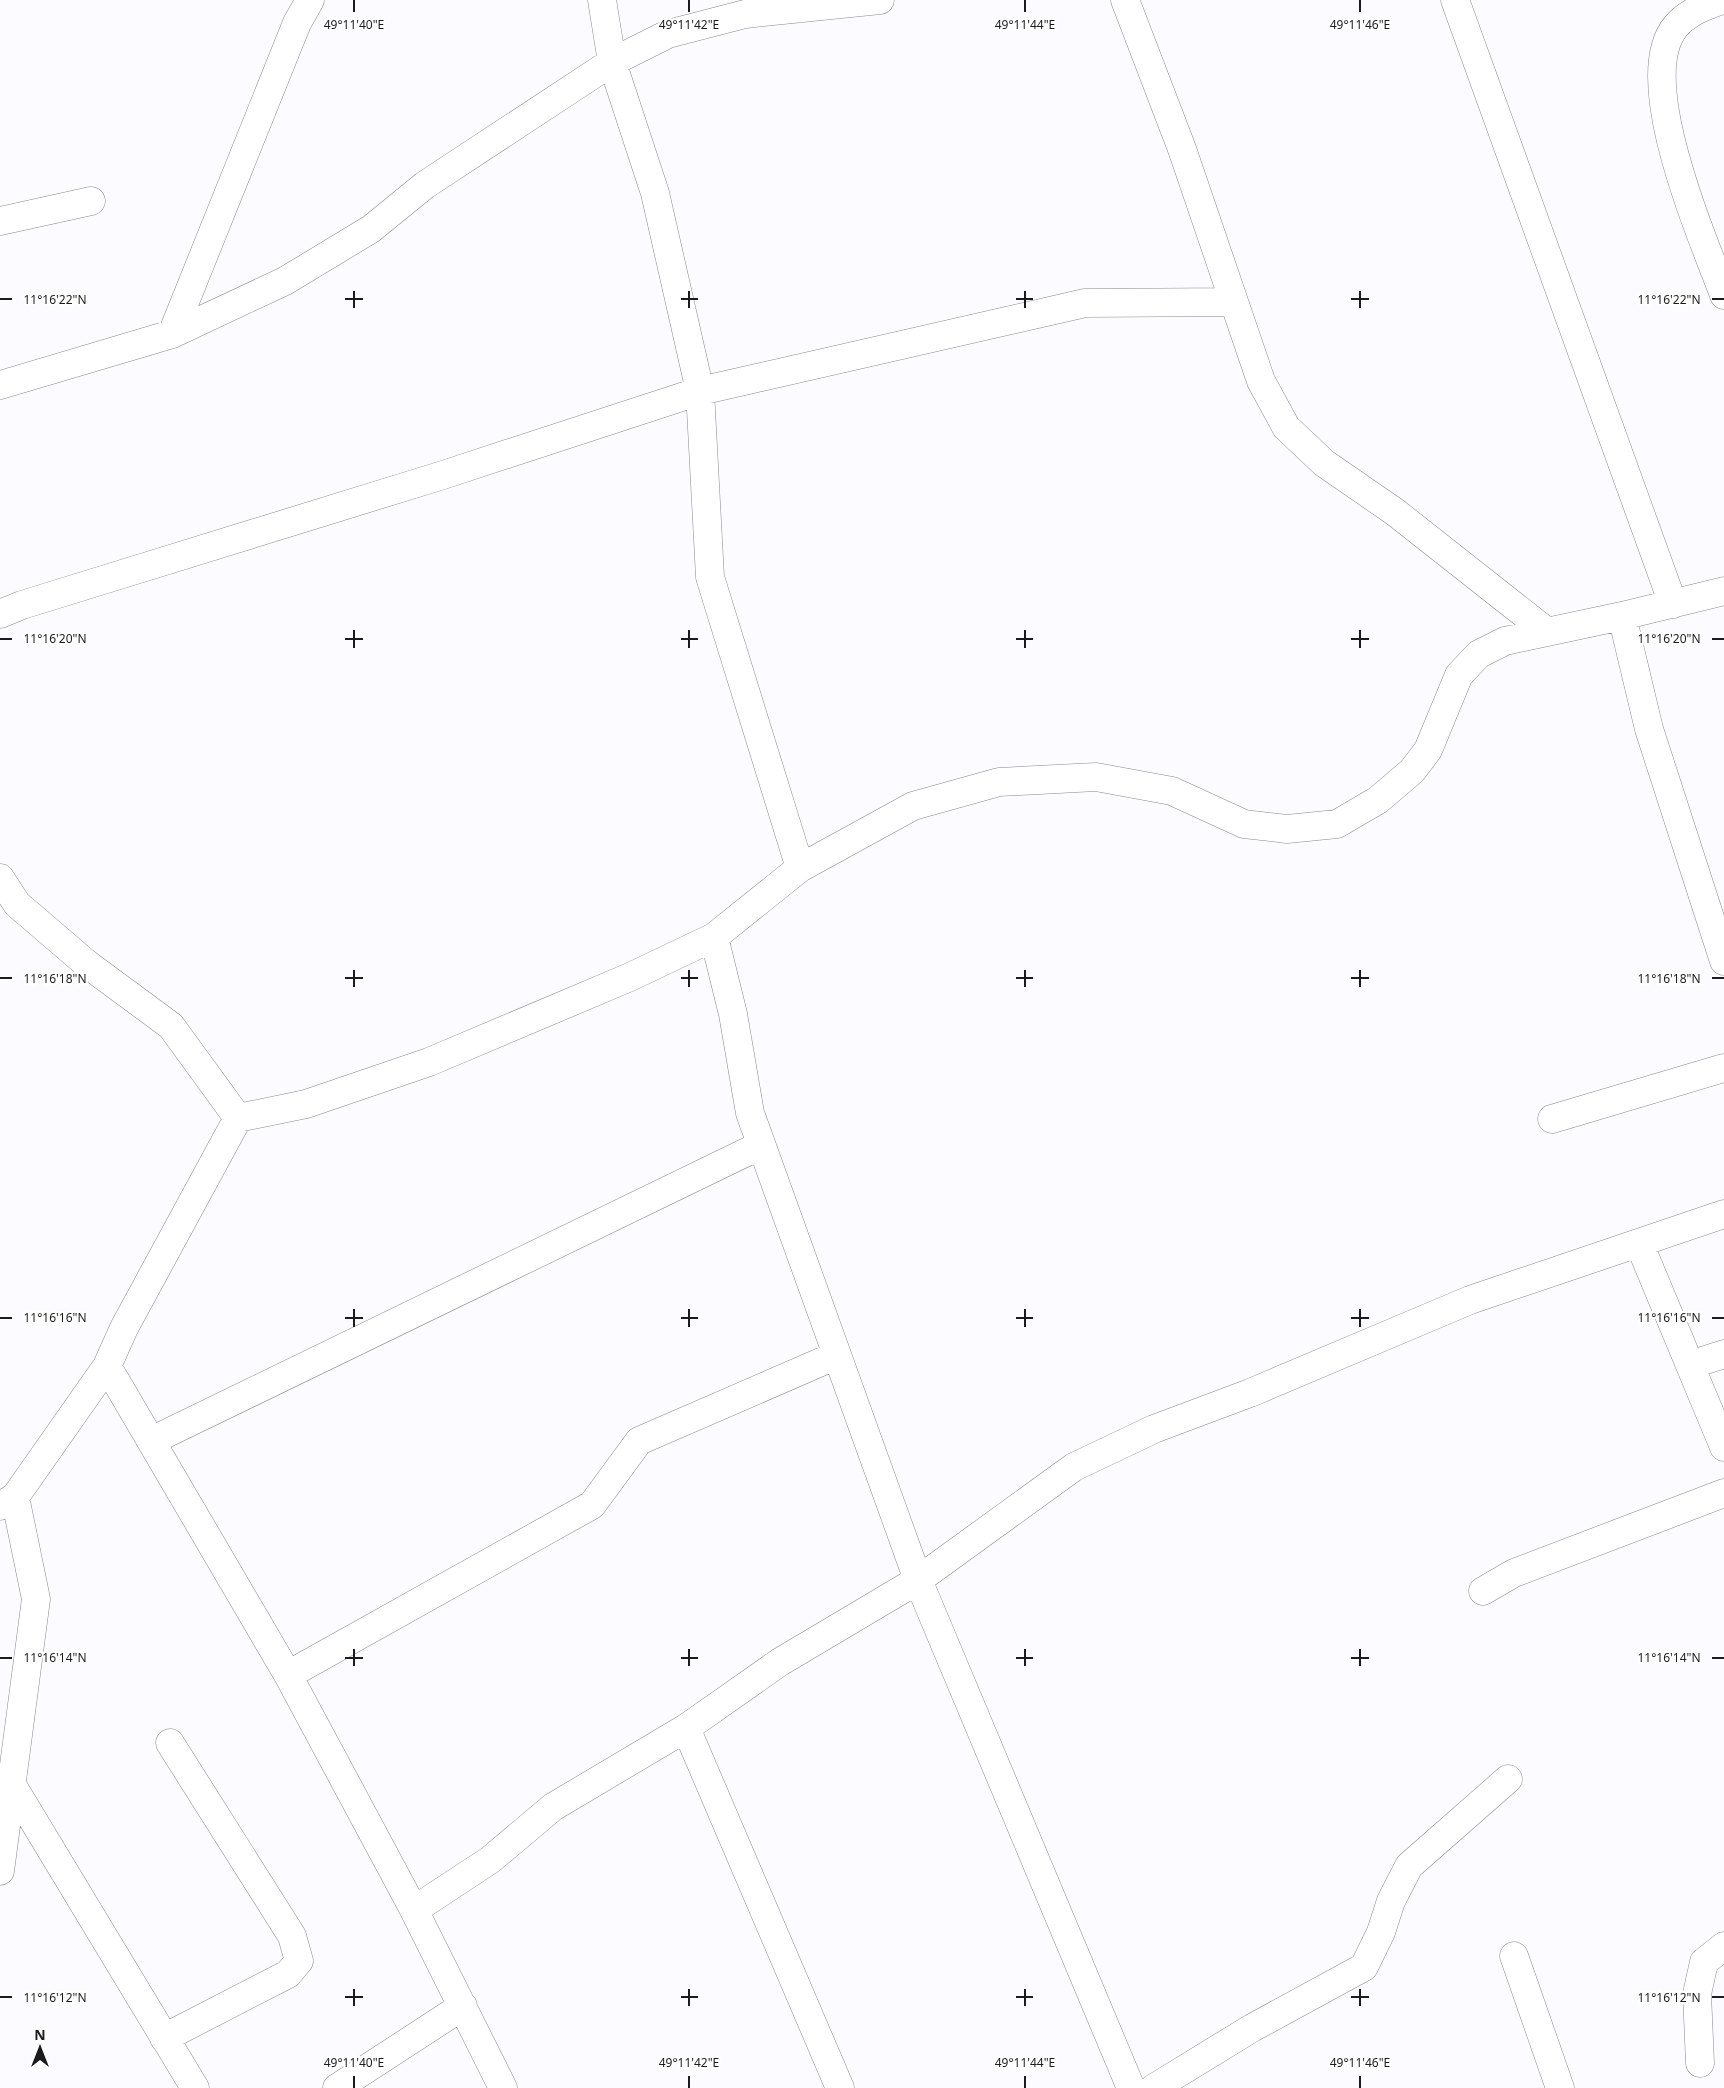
<svg xmlns="http://www.w3.org/2000/svg" width="1724" height="2088" font-family="'Noto Sans',sans-serif">
  <style>
    .lines { fill: none; stroke-linecap: round; stroke-linejoin: round }
    .minor-casing { stroke: #8a898f; stroke-width: 29 }
    .minor { stroke: #fff; stroke-width: 28 }
    .ticks { fill: none; stroke: #1b1a1c; stroke-width: 2 }
    .ticks-label { font-size: 12px; text-anchor: middle; fill: #1b1a1c; stroke: #fff; stroke-width: 4.5; stroke-linejoin: round; paint-order: stroke }
  </style>
  <rect width="100%" height="100%" fill="#fcfbff"/>
  <g class="lines">
    <!-- minor casing -->
    <g class="minor-casing">
      <path id="minor" d="M 1125,0 L 1182,149 L 1261,381 L 1286,427 L 1324,463 L 1395,512 L 1546,631
        M 1455,0 L 1673,604
        M 1722,0 C 1705,6 1688,12 1676,26 C 1632,78 1703,238 1724,295
        M 0,221 L 91,201
        M 172,334 L 297,23 L 310,0
        M 0,385 L 172,334 L 285,281 L 371,229 L 425,185 L 612,62 L 602,0
        M 0,614 L 22,605 L 443,475 L 700,391 L 1085,303 L 1234,302
        M 1622,616 L 1649,729 L 1724,961
        M 800,868 L 913,806 L 999,782 L 1096,777 L 1172,791 L 1244,824 L 1287,829 L 1337,824 L 1378,800 L 1412,771 L 1428,750 L 1459,675 L 1479,654 L 1505,641 L 1622,616 L 1724,591
        M 0,878 L 17,904 L 87,964 L 171,1026 L 238,1118
        M 714,937 L 733,1014 L 750,1113 L 918,1580 L 1131,2088
        M 1552,1119 L 1724,1068
        M 1639,1243 L 1724,1447
        M 1690,1365 L 1724,1354
        M 107,1366 L 288,1675 L 414,1910 L 503,2088
        M 151,1441 L 761,1145
        M 0,1506 L 15,1497 L 107,1366 L 124,1328 L 238,1118 L 306,1104 L 429,1062 L 630,977 L 714,937 L 800,868 L 710,577 L 700,391 L 655,193 L 612,62 L 668,34 L 745,14 L 880,0
        M 1483,1591 L 1514,1573 L 1724,1493
        M 288,1675 L 592,1505 L 639,1441 L 837,1355
        M 686,1728 L 840,2088
        M 12,1785 L 195,2088
        M 0,1871 L 36,1599 L 15,1497
        M 414,1910 L 490,1860 L 553,1807 L 686,1728 L 780,1662 L 918,1580 L 1074,1467 L 1154,1429 L 1250,1393 L 1470,1300 L 1724,1214
        M 1514,1956 L 1560,2088
        M 164,2038 L 288,1974 L 299,1961 L 292,1936 L 170,1743
        M 1700,2063 L 1697,1994 L 1704,1962 L 1724,1946
        M 337,2088 L 463,2006
        M 1154,2088 L 1252,2028 L 1364,1967 L 1381,1932 L 1391,1901 L 1409,1866 L 1508,1779"/>
    </g>
    <!-- minor -->
    <use href="#minor" class="minor"/>
  </g>
  <!-- ticks -->
  <path class="ticks" d="M 354,0 L 354,12M 689,0 L 689,12M 1025,0 L 1025,12M 1360,0 L 1360,12M 354,291 L 354,308M 689,291 L 689,308M 1025,291 L 1025,308M 1360,291 L 1360,308M 0,299 L 12,299M 345,299 L 363,299M 681,299 L 698,299M 1016,299 L 1033,299M 1351,299 L 1369,299M 1712,299 L 1724,299M 354,630 L 354,648M 689,630 L 689,648M 1025,630 L 1025,648M 1360,630 L 1360,648M 0,639 L 12,639M 345,639 L 363,639M 681,639 L 698,639M 1016,639 L 1033,639M 1351,639 L 1369,639M 1712,639 L 1724,639M 354,970 L 354,987M 689,970 L 689,987M 1025,970 L 1025,987M 1360,970 L 1360,987M 0,978 L 12,978M 345,978 L 363,978M 681,978 L 698,978M 1016,978 L 1033,978M 1351,978 L 1369,978M 1712,978 L 1724,978M 354,1309 L 354,1327M 689,1309 L 689,1327M 1025,1309 L 1025,1327M 1360,1309 L 1360,1327M 0,1318 L 12,1318M 345,1318 L 363,1318M 681,1318 L 698,1318M 1016,1318 L 1033,1318M 1351,1318 L 1369,1318M 1712,1318 L 1724,1318M 354,1649 L 354,1666M 689,1649 L 689,1666M 1025,1649 L 1025,1666M 1360,1649 L 1360,1666M 0,1658 L 12,1658M 345,1658 L 363,1658M 681,1658 L 698,1658M 1016,1658 L 1033,1658M 1351,1658 L 1369,1658M 1712,1658 L 1724,1658M 354,1989 L 354,2006M 689,1989 L 689,2006M 1025,1989 L 1025,2006M 1360,1989 L 1360,2006M 0,1997 L 12,1997M 345,1997 L 363,1997M 681,1997 L 698,1997M 1016,1997 L 1033,1997M 1351,1997 L 1369,1997M 1712,1997 L 1724,1997M 354,2076 L 354,2088M 689,2076 L 689,2088M 1025,2076 L 1025,2088M 1360,2076 L 1360,2088"/>
  <g class="ticks-label">
    <text x="354" y="29">49°11'40"E</text>
    <text x="689" y="29">49°11'42"E</text>
    <text x="1025" y="29">49°11'44"E</text>
    <text x="1360" y="29">49°11'46"E</text>
    <text x="55" y="304">11°16'22"N</text>
    <text x="1669" y="304">11°16'22"N</text>
    <text x="55" y="643">11°16'20"N</text>
    <text x="1669" y="643">11°16'20"N</text>
    <text x="55" y="983">11°16'18"N</text>
    <text x="1669" y="983">11°16'18"N</text>
    <text x="55" y="1322">11°16'16"N</text>
    <text x="1669" y="1322">11°16'16"N</text>
    <text x="55" y="1662">11°16'14"N</text>
    <text x="1669" y="1662">11°16'14"N</text>
    <text x="55" y="2002">11°16'12"N</text>
    <text x="1669" y="2002">11°16'12"N</text>
    <text x="354" y="2067">49°11'40"E</text>
    <text x="689" y="2067">49°11'42"E</text>
    <text x="1025" y="2067">49°11'44"E</text>
    <text x="1360" y="2067">49°11'46"E</text>
  </g>
  <!-- north arrow -->
  <g transform="translate(40 2048)" stroke="#ffffff" stroke-width="4" paint-order="stroke">
  <path d="M0-4L9 19L0 12L-9 19Z" fill="#1b1a1c"/>
  <text y="-8" font-size="14" font-weight="bold" text-anchor="middle" fill="#1b1a1c">N</text>
  </g>
</svg>
